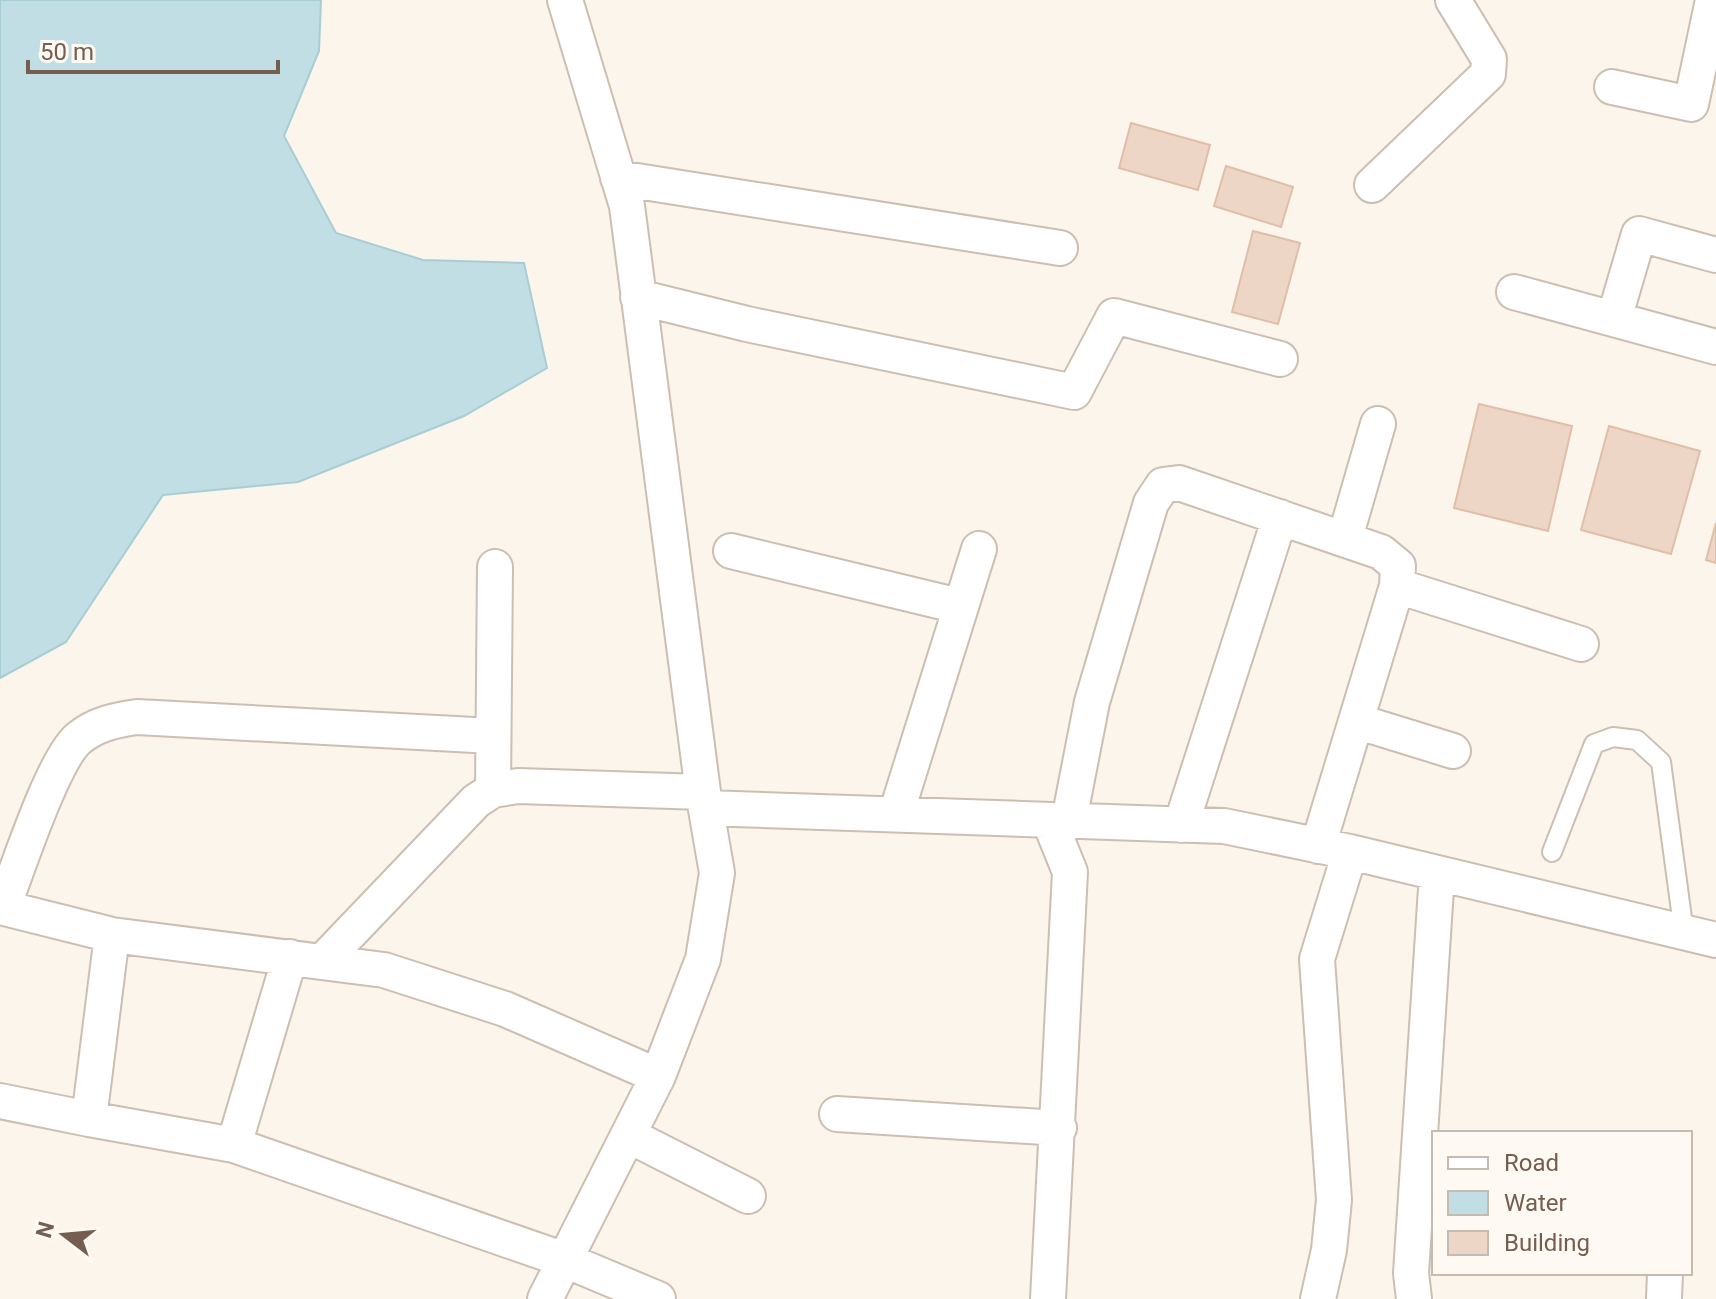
<svg xmlns="http://www.w3.org/2000/svg" width="1716" height="1299" font-family="Roboto,sans-serif">
  <style>
    .water { fill: #c1dee4; stroke: #a8cdd5; stroke-width: 2 }
    .building { fill: #eed6c6; stroke: #e0bea7; stroke-width: 2 }
    .lines { fill: none; stroke-linecap: round; stroke-linejoin: round }
    .lane-casing { stroke: #cdbeb2; stroke-width: 22 }
    .street-casing { stroke: #cdbeb2; stroke-width: 38 }
    .lane { stroke: #fff; stroke-width: 18 }
    .street { stroke: #fff; stroke-width: 34 }
  </style>
  <rect width="100%" height="100%" fill="#fbf5ec"/>
  <!-- water -->
  <path class="water" d="M 0,0 L 321,0 L 319,51 L 284,136 L 336,233 L 423,260 L 524,263 L 547,368 L 464,416 L 298,482 L 163,495 L 66,642 L 0,678 Z"/>
  <!-- building -->
  <path class="building" d="M 1131,123 L 1210,145 L 1198,190 L 1119,168 Z
    M 1226,166 L 1293,187 L 1281,227 L 1214,206 Z
    M 1253,231 L 1300,243 L 1278,324 L 1232,312 Z
    M 1479,404 L 1572,426 L 1548,531 L 1454,508 Z
    M 1609,426 L 1700,451 L 1671,554 L 1581,530 Z
    M 1716,523 L 1716,563 L 1706,560 Z"/>
  <g class="lines">
    <!-- lane casing -->
    <g class="lane-casing">
      <path id="lane" d="M 1552,852 L 1594,744 L 1613,737 L 1637,740 L 1661,762 L 1684,933"/>
    </g>
    <!-- street casing -->
    <g class="street-casing">
      <path id="street" d="M 1612,87 L 1691,104 L 1713,0
        M 618,178 L 1060,248
        M 1372,185 L 1488,74 L 1489,59 L 1453,0
        M 1514,292 L 1716,347
        M 638,297 L 747,324 L 1074,392 L 1114,316 L 1280,359
        M 1614,319 L 1639,234 L 1716,255
        M 1345,538 L 1378,424
        M 731,551 L 959,606
        M 1356,721 L 1453,751
        M 493,790 L 495,567
        M 706,808 L 1224,826 L 1350,852 L 1716,940
        M 896,814 L 979,549
        M 1069,820 L 1092,702 L 1151,503 L 1163,485 L 1179,483 L 1381,552 L 1398,566 L 1397,586
        M 1181,825 L 1280,517
        M 1318,846 L 1397,586 L 1581,644
        M 0,907 L 112,935 L 384,970 L 505,1009 L 658,1076
        M 3,907 C 17,871 53,759 79,738 C 96,724 116,720 137,717 L 493,736
        M 112,935 L 89,1119 L 234,1145 L 290,957
        M 322,962 L 476,801 L 493,790 L 518,786 L 703,792
        M 0,1101 L 89,1119
        M 837,1114 L 1059,1128
        M 628,1135 L 748,1196
        M 234,1145 L 565,1260 L 658,1299
        M 545,1299 L 658,1076 L 703,959 L 717,873 L 703,792 L 627,206 L 565,0
        M 1048,1299 L 1070,872 L 1049,820
        M 1318,1299 L 1329,1250 L 1334,1200 L 1317,959 L 1350,852
        M 1414,1299 L 1411,1273 L 1437,873
        M 1664,1299 L 1665,1273"/>
    </g>
    <!-- lane -->
    <use href="#lane" class="lane"/>
    <!-- street -->
    <use href="#street" class="street"/>
  </g>
  <!-- legend -->
  <rect x="1432" y="1131" width="260" height="144" fill="#fef9f2" stroke="#c7bbb1" stroke-width="2"/>
  <rect x="1448" y="1157" width="40" height="12" fill="#ffffff" stroke="#c7bbb1" stroke-width="2"/>
  <text x="1504" y="1171" font-size="24" fill="#755e50">Road</text>
  <rect x="1448" y="1191" width="40" height="24" fill="#c1dee4" stroke="#c7bbb1" stroke-width="2"/>
  <text x="1504" y="1211" font-size="24" fill="#755e50">Water</text>
  <rect x="1448" y="1231" width="40" height="24" fill="#eed6c6" stroke="#c7bbb1" stroke-width="2"/>
  <text x="1504" y="1251" font-size="24" fill="#755e50">Building</text>
  <!-- north arrow -->
  <g transform="translate(64 1235) rotate(286)" stroke="#fef9f2" stroke-width="6" paint-order="stroke">
  <path d="M0-6L14 30L0 20L-14 30Z" fill="#755e50"/>
  <text y="-12" font-size="22" font-weight="bold" text-anchor="middle" fill="#755e50">N</text>
  </g>
  <!-- scale -->
  <path d="M28 60v12h250v-12" fill="none" stroke="#755e50" stroke-width="4"/>
  <text x="40" y="60" font-size="24" fill="#755e50" stroke="#fef9f2" stroke-width="6" paint-order="stroke">50 m</text>
</svg>
